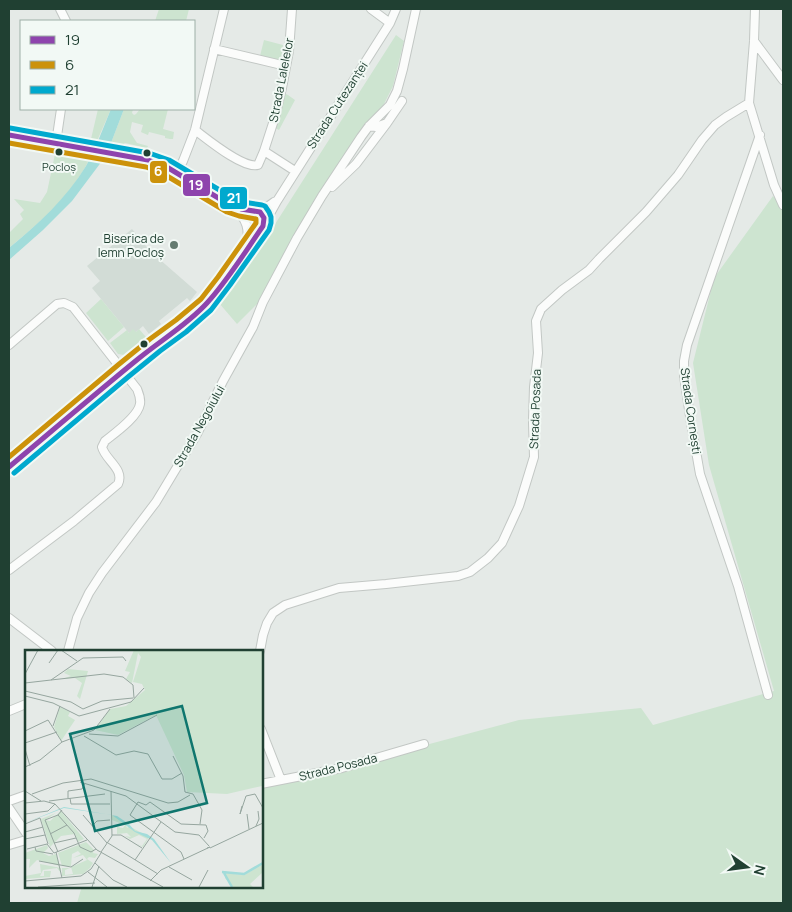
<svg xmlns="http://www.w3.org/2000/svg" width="792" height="912" font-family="Manrope,sans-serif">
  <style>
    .built { fill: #d2dcd6 }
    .green { fill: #cde4d0 }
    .water { fill: #a2dcda }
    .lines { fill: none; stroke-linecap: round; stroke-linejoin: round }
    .minor-casing { stroke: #c2c7c4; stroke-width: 10 }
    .minor { stroke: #fbfcfb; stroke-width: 8 }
    .bus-1-casing { stroke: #f2f9f5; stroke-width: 9 }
    .bus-2-casing { stroke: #f2f9f5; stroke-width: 9 }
    .bus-3-casing { stroke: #f2f9f5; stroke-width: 9 }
    .bus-1 { stroke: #8e44ad; stroke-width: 5 }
    .bus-2 { stroke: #cc920a; stroke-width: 5 }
    .bus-3 { stroke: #00a9ce; stroke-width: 5 }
    .bus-dot { fill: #204032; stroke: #f2f9f5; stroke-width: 2 }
    .poi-dot { fill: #657c71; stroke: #f2f9f5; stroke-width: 2 }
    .labels { text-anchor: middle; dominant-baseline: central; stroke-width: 4; stroke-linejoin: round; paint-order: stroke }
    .bus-label { font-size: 11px; fill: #204032; stroke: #f2f9f5 }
    .street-label { font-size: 12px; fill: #204032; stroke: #f2f9f5 }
    .poi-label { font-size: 12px; fill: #204032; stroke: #f2f9f5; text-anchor: end }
    .inset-river { fill: none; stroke: #a2dcda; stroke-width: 2.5 }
    .inset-road { fill: none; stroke: #96a69f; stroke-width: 1 }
    .view { fill: #0f766e; fill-opacity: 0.15; stroke: #0f766e; stroke-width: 2.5 }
    .inset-edge { fill: none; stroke: #204032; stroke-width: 2.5 }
    .line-badge { stroke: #f2f9f5; stroke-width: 2 }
    .badge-label { font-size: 14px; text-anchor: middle; font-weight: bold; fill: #fff }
  </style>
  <rect width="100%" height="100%" fill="#e5eae7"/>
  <!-- built -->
  <path class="built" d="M 132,229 L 150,251 L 197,292 L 190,301 L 187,298 L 159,321 L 161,324 L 149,334 L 143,326 L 136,332 L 129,333 L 92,288 L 100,281 L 87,266 Z"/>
  <!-- green -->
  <path class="green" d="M 159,9 L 189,9 L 186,21 L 155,21 Z
    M 396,35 L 404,41 L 393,86 L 382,108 L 366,123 L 297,230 L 261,300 L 237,324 L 219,303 L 237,282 L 254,257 Z
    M 264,40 L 283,45 L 281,62 L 260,56 Z
    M 286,94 L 288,95 L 295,100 L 279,130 L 275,128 L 284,95 Z
    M 98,109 L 111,109 L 97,141 L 91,139 Z
    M 124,109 L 133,109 L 132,113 L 134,115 L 136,114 L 140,109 L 168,109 L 163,129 L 174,132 L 173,139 L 170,139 L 165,138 L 165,136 L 149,132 L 148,135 L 143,133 L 141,132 L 143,125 L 132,122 L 130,132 L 137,143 L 148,146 L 147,148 L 125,143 L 122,145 L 111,143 Z
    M 55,154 L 89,160 C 71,196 39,223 9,248 L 9,233 L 23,219 L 20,214 L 24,210 L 14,199 L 40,203 L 47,192 Z
    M 773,196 L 783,208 L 783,903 L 77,903 L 82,886 L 261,886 L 261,789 L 519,720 L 641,708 L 653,725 L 774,691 L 709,465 L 693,363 L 714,278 Z
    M 101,299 L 124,327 L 108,341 L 86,313 Z
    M 133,329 L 136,332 L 139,329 L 146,337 L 126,353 L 124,355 L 118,354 L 110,343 L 127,330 L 129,333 Z"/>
  <!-- water -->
  <path class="water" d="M 111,109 L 124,109 L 111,143 L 102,161 L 72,201 L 43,230 L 9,260 L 9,248 C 38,224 66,199 86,166 C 96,148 103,128 111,109 Z"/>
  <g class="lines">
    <!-- minor casing -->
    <g class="minor-casing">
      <path id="minor" d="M 60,9 L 66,21
        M 371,9 L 390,23
        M 755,9 L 754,41 L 749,103 L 774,185 L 783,205
        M 754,41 L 783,80
        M 214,49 L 286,66
        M 369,126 L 376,127 L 387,123 L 402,101
        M 195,130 C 207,139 243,169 258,165 L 264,151 L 275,117 L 282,88 L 289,51 L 292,9
        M 9,135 L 86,148 L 148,160 L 165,166 L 177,172 L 230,205 C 248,212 259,214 274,202
        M 760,135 L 687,345 L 684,361 L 684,376 L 691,423 L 700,474 L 738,586 L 768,695
        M 56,143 L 61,109
        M 264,151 L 295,171
        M 177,172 L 183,161 L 195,130 L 224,9
        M 332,187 L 356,164 L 387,123
        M 234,208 C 247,219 250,230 246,246
        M 9,345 L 57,304 L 64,303 L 73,307 L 137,389 C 139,394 141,398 140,404 C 138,417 115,433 105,441 L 102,447 C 105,460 125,469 118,484 L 74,521 L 9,570
        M 9,467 L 123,371 L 155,345 L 181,326 L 206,304 L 213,295 L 263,226 L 277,201 L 390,23 L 396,9
        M 9,618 L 52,651
        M 68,651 L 77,618 L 89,593 L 102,573 L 156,502 L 197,434 L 223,381 L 253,327 L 263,302 L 297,238 L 322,196 L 361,137 L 369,126 L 390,105 L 397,91 L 403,69 L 416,9
        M 260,651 L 263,635 L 267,623 L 273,613 L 285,605 L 339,588 L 386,584 L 458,576 L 470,572 L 488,558 L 502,543 L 519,506 L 534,457 L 533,421 L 534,387 L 538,353 L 536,321 L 541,309 L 562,290 L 589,270 L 599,259 L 646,212 L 678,175 L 702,140 L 715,125 L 726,117 L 749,103
        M 9,711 L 26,704
        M 261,729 L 281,780
        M 261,784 L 342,768 L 424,744
        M 9,801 L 26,795
        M 9,808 L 26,833
        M 9,845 L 26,840"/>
    </g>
    <!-- minor -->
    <use href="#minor" class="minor"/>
    <!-- bus-1 casing -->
    <g class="bus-1-casing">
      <path id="bus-1" d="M 9,135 L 148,160 L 165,166 L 230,205 L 241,209 L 260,212 L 264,218 L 263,226 C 245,252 228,280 207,303 C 187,325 161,340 138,359 C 95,394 52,431 9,467"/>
    </g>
    <!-- bus-2 casing -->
    <g class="bus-2-casing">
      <path id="bus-2" d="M 9,143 L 146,167 L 162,173 L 227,212 L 239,216 L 256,219 L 256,223 L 218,277 L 201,299 L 176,320 L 150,339 L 118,365 L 9,457"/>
    </g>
    <!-- bus-3 casing -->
    <g class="bus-3-casing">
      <path id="bus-3" d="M 10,128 L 149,153 L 169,160 L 233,198 L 243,202 L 262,205 L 265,206 L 269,212 L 271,217 L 271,223 L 269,230 L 230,285 L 211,310 L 186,332 L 160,351 L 128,377 L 14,473"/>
    </g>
    <!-- bus-1 -->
    <use href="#bus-1" class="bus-1"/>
    <!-- bus-2 -->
    <use href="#bus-2" class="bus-2"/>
    <!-- bus-3 -->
    <use href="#bus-3" class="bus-3"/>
  </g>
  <!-- markers -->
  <g class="bus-dot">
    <circle cx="59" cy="152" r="4.5"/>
    <circle cx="147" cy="153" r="4.5"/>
    <circle cx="144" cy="344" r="4.5"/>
  </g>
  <circle class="poi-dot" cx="174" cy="245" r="5"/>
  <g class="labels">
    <!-- bus labels -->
    <g class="bus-label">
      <text x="59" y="166">Pocloș</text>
    </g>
    <!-- street labels -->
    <g class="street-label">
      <text transform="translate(281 80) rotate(-79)">Strada Lalelelor</text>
      <text transform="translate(337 105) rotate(-57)">Strada Cutezanței</text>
      <text transform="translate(535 409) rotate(-88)">Strada Posada</text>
      <text transform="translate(691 411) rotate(82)">Strada Cornești</text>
      <text transform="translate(199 426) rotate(-61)">Strada Negoiului</text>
      <text transform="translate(338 767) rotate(-14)">Strada Posada</text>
    </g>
    <!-- poi labels -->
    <g class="poi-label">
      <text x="164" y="238">Biserica de<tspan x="164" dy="14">lemn Pocloș</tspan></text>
    </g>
  </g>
  <!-- overview -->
  <g transform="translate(25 650)">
    <rect width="238" height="238" fill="#e5eae7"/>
    <path d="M 109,0 L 237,0 L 237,136 L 202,144 L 162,142 L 159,125 L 131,65 L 93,85 L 70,80 L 85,59 L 101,56 L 120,40 L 117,34 L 108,32 L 116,7 L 113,3 L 107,33 L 101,29 L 105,22 L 100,21 ZM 43,19 L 63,21 L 55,49 L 52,46 L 57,33 L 50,28 L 37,29 L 46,26 L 39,23 ZM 35,57 L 45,62 L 43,66 L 50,70 L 36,91 L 29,77 ZM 36,161 L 59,189 L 53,192 L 50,184 L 36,186 L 25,197 L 16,169 L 31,163 L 20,170 L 25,171 ZM 87,165 L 100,172 L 102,178 L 104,176 L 124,187 L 118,197 L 112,194 L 117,196 L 122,189 L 114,185 L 105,189 L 100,186 L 106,187 L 102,183 L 92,184 L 92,177 L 98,178 L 100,175 L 87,170 ZM 61,192 L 69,200 L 68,203 L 73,204 L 70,208 L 64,207 L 62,209 L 68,213 L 65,218 L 58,224 L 37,226 L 37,218 L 45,218 L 40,220 L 40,225 L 48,224 L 46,217 L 62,210 L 58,205 L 48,208 L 56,204 L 53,201 L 47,204 L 46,216 L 37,216 L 33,203 ZM 22,195 L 23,198 L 18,203 L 24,206 L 31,204 L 35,216 L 12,210 L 4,218 L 5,209 L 0,209 L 0,203 ZM 15,214 L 36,218 L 36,223 L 32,218 L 18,220 L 15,226 L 19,226 L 19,221 L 26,221 L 25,227 L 36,226 L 0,229 L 0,226 L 16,223 ZM 237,215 L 237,223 L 225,234 L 228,237 L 208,237 L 200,228 L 200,223 L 219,225 Z" fill="#cde4d0"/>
    <path d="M 39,157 L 92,166 L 104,174 L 110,181 L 122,184 L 129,189 L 146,213 L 127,190 L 110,182 L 87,165 L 39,158 L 0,173 Z" fill="#a2dcda"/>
    <path class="inset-river" d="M 197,222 L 219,224 L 238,213M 199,223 L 207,237"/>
    <path class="inset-road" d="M 36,0 L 52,11M 24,13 L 33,0M 0,24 L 13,0M 26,30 L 79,24 L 98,27 L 108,35 L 109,48M 0,33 L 26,30 L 58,8 L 98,7 L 101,11M 0,41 L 46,52 L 58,59 L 77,51 L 108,48M 0,46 L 28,53 L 54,66 L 106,52 L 119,38M 28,76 L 35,56M 0,81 L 23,70 L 37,92M 64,84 L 93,86 L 132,65M 59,86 L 91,105 L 109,101 L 123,104 L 137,129 L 147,129 L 157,123M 0,93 L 32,82M 0,99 L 5,116M 148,106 L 158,126 L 160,142 L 168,144 L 177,160 L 175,174M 0,117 L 15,110 L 37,92 L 69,80 L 85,59M 55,132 L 101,146 L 150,182 L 174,185 L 184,196M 0,141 L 16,151M 7,144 L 38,133 L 66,129 L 143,153 L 153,152 L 165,145M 43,148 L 43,141 L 57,139 L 60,133M 45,148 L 46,154 L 85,154M 24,151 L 80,144M 0,153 L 19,151 L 30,154 L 72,200 L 138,237M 217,156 L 215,164 L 221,146 L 230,144 L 238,158M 0,164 L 23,161 L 30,154M 222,164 L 224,179M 33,165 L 49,183 L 55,197 L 66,202 L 71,199M 58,165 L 82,193M 0,174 L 15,168 L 23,194M 67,176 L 72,171 L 85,170M 231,176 L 234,169 L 233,161M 0,182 L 18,177M 25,184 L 42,175M 87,185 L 96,185 L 117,198M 0,189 L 20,185M 29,193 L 51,188M 83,193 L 133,224M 10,197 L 11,201 L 28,204M 185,198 L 238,173M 2,199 L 22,194 L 29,203 L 62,190M 31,202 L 37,228M 33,202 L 20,170 L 33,165 L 37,160M 76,202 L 87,186 L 86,141M 159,209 L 156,202 L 105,165 L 113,152 L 121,155 L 125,152 L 156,174 L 181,175 L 183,181 L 179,188M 110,210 L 136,172M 14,211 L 46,217 L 58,209M 70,213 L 88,230 L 102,237M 144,217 L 167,230M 63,222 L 82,237M 0,231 L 56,226 L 66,219 L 76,203M 125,231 L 136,220 L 185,197 L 182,198M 13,237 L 70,233M 67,237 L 74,216M 174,237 L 183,220"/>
    <path class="view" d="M 157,56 L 182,153 L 70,181 L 45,84 Z"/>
    <rect width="238" height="238" class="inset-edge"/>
  </g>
  <g class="line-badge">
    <rect x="149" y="160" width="19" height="24" rx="5" fill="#cc920a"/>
    <rect x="182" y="173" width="29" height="24" rx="5" fill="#8e44ad"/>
    <rect x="219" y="186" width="29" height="24" rx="5" fill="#00a9ce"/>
  </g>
  <g class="badge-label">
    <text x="158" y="176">6</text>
    <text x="196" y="190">19</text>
    <text x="234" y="203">21</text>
  </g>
  <!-- border -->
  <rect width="792" height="912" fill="none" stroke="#204032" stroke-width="20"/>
  <!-- legend -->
  <rect x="20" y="20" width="175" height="90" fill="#f2f9f5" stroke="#9eafa7"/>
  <rect x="30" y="36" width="25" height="8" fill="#8e44ad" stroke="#9eafa7"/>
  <text x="65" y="45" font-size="15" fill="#204032">19</text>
  <rect x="30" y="61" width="25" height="8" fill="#cc920a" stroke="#9eafa7"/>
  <text x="65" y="70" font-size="15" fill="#204032">6</text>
  <rect x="30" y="86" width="25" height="8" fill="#00a9ce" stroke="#9eafa7"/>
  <text x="65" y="95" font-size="15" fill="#204032">21</text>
  <!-- north arrow -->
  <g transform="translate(747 867) rotate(104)" stroke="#f2f9f5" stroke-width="4" paint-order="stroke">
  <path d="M0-4L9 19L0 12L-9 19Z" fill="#204032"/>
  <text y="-8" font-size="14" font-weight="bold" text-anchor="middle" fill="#204032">N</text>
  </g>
</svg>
